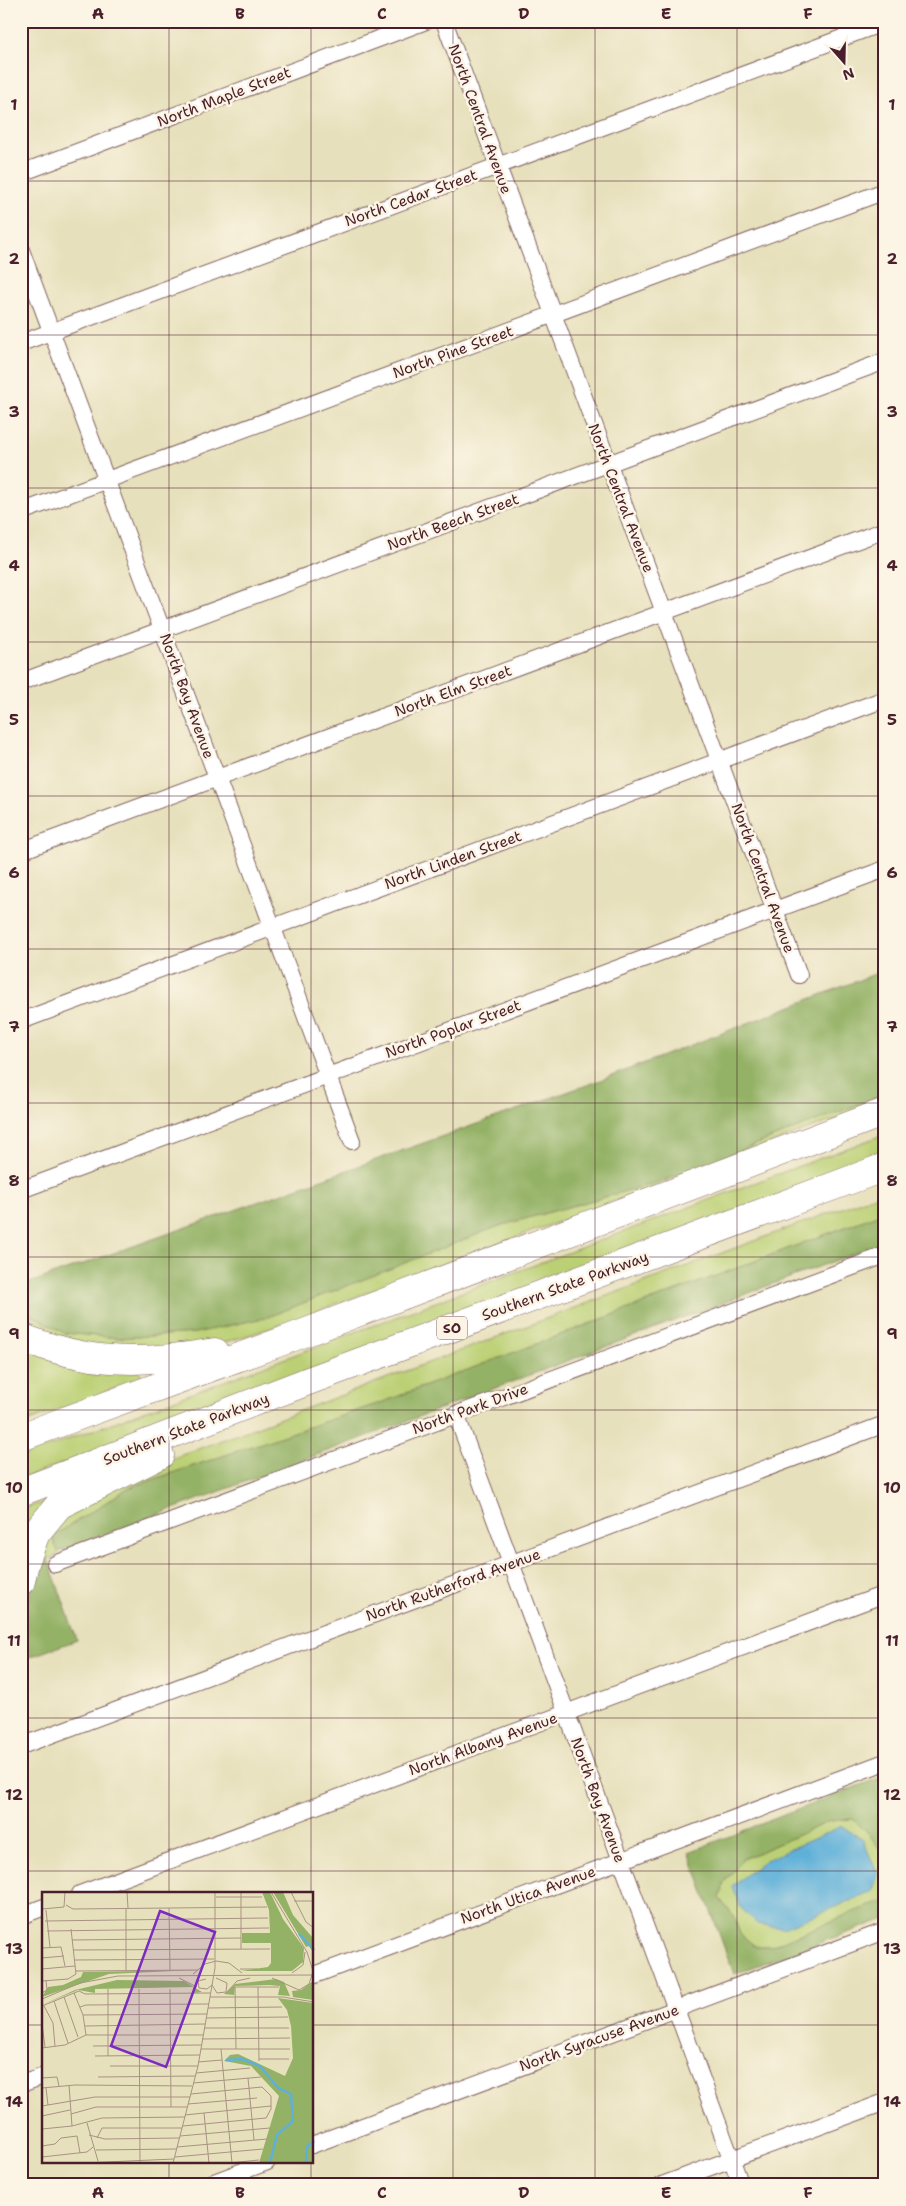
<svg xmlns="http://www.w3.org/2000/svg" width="906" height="2206" font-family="'Shantell Sans',sans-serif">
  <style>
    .green { fill: #bbd074; stroke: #827850 }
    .forest { fill: #94b266; stroke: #6f6848 }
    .water { fill: #5fb0d9; stroke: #546882 }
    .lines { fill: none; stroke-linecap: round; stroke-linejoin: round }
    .street-casing { stroke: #81635e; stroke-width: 18 }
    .highway-casing { stroke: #81635e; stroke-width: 29 }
    .street { stroke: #fff; stroke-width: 16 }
    .highway { stroke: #fff; stroke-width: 28 }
    .grid { fill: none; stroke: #4a1f2b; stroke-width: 1; stroke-opacity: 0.55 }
    .labels { text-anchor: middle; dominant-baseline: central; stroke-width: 5; stroke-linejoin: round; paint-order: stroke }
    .shield { fill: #fcf5e5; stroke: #7f5f63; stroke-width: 1 }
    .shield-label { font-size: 14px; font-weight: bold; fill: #4a1f2b }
    .street-label { font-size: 15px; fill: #4a1f2b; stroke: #fcf5e5 }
    .inset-river { fill: none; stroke: #5fb0d9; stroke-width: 2.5 }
    .inset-road { fill: none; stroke: #a89382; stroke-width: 1 }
    .view { fill: #7b2cbf; fill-opacity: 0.15; stroke: #7b2cbf; stroke-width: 2.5 }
    .inset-edge { fill: none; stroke: #4a1f2b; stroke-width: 2.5 }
    .neatline { fill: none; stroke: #4a1f2b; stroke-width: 2 }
    .grid-label { font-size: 16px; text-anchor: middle; font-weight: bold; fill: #4a1f2b }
  </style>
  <rect width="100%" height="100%" fill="#fcf5e5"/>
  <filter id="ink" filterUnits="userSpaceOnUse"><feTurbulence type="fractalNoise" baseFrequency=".02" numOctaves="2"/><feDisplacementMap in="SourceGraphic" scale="10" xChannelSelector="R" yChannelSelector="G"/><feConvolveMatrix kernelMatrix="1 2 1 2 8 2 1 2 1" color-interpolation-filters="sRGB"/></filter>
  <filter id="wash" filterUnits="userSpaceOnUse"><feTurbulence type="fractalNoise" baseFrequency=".0096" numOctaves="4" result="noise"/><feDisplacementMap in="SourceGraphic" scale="20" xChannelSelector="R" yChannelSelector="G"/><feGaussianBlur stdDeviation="1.12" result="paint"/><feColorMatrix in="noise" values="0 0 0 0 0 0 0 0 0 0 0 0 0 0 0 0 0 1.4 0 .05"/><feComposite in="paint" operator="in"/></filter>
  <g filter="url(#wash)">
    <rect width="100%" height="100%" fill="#e7e0bc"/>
    <!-- green -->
    <path class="green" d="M 885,1094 L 885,1101 L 271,1328 L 198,1351 L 127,1357 L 21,1332 L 21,1309 L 64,1333 L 119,1338 L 196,1333 L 499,1226 L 662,1181 Z
      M 885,1134 L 885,1159 L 21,1479 L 21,1457 Z
      M 885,1192 L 885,1212 L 383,1402 L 128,1488 L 52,1537 L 59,1554 L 29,1570 L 47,1528 L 115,1480 Z
      M 21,1342 L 138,1370 L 142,1376 L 118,1387 L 21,1424 Z
      M 53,1498 L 21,1550 L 21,1510 Z
      M 853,1819 L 872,1838 L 885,1856 L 884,1902 L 866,1907 L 771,1946 L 755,1946 L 739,1934 L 735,1918 L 719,1898 L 724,1883 L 743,1859 L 830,1821 Z"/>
    <!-- forest -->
    <path class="forest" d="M 885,970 L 885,1094 L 662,1181 L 499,1226 L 268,1317 L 196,1333 L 119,1338 L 64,1333 L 21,1309 L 21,1286 L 601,1080 Z
      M 885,1212 L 885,1242 L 58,1552 L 52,1537 L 128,1488 L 383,1402 Z
      M 48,1559 L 77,1640 L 21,1660 L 21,1613 L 29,1570 Z
      M 879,1778 L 885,1794 L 885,1856 L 872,1838 L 853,1819 L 830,1821 L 743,1859 L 724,1883 L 719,1898 L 735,1918 L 740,1934 L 755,1946 L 771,1946 L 866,1907 L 885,1902 L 885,1919 L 734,1974 L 689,1852 Z"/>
    <!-- water -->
    <path class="water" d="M 842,1826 L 863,1840 L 878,1875 L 872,1892 L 783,1928 L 757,1924 L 740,1907 L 732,1886 L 764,1861 Z"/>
  </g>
  <g filter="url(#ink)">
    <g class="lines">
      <!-- street casing -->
      <g class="street-casing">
        <path id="street" d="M 444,21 L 799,975
          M 21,173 L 426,21
          M 21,250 L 352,1141
          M 21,343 L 885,22
          M 21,512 L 885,191
          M 21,682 L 885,361
          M 21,851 L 885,530
          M 21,1021 L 885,699
          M 21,1190 L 885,869
          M 456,1414 L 741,2185
          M 55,1564 L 885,1255
          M 21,1746 L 885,1424
          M 80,1894 L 885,1594
          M 21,1916 L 44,1907
          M 312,1976 L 885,1762
          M 21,2084 L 44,2076
          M 312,2145 L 885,1931
          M 206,2185 L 267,2162
          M 662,2185 L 885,2102"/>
      </g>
      <!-- highway casing -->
      <g class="highway-casing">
        <path id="highway" d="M 21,1337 C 89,1365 144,1364 215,1352
          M 21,1437 L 283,1341 L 885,1112
          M 21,1492 L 311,1380 L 885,1167
          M 21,1581 L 25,1563 L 36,1533 L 59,1505 L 160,1455"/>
      </g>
      <!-- street -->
      <use href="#street" class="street"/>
      <!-- highway -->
      <use href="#highway" class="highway"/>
    </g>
  </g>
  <!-- grid -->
  <path class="grid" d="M 169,21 L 169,1894M 311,21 L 311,1894M 453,21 L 453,2185M 595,21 L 595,2185M 737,21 L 737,2185M 21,181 L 885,181M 21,335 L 885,335M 21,488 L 885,488M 21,642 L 885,642M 21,796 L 885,796M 21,949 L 885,949M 21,1103 L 885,1103M 21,1257 L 885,1257M 21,1410 L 885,1410M 21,1564 L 885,1564M 21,1718 L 885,1718M 21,1871 L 885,1871M 21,2025 L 44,2025M 312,2025 L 885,2025M 169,2162 L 169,2185M 311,2162 L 311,2185"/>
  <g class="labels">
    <!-- shield labels -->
    <rect class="shield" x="437" y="1316.5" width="30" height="23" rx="4"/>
    <g class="shield-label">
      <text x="452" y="1328">SO</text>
    </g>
    <!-- street labels -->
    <g class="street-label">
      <text transform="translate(224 97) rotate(-21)">North Maple Street</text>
      <text transform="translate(480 119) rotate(70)">North Central Avenue</text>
      <text transform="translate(411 198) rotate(-20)">North Cedar Street</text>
      <text transform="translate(453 352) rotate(-20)">North Pine Street</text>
      <text transform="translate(621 498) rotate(69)">North Central Avenue</text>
      <text transform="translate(453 522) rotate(-20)">North Beech Street</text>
      <text transform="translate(453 691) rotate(-20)">North Elm Street</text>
      <text transform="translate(187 696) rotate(70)">North Bay Avenue</text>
      <text transform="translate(453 860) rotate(-20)">North Linden Street</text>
      <text transform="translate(763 878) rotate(70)">North Central Avenue</text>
      <text transform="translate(453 1029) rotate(-20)">North Poplar Street</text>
      <text transform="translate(565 1286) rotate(-20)">Southern State Parkway</text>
      <text transform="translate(470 1409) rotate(-20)">North Park Drive</text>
      <text transform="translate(186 1429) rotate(-21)">Southern State Parkway</text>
      <text transform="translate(453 1585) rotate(-20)">North Rutherford Avenue</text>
      <text transform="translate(483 1744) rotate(-20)">North Albany Avenue</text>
      <text transform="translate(598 1800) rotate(70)">North Bay Avenue</text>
      <text transform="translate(528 1895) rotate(-20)">North Utica Avenue</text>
      <text transform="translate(599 2038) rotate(-20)">North Syracuse Avenue</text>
    </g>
  </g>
  <!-- overview -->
  <g transform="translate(42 1892)">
    <rect width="271" height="271" fill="#e7e0bc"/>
    <path d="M 220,0 L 228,0 L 241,27 L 262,56 L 261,70 L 250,79 L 199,79 L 226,75 L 229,71 L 229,51 L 200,51 L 200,41 L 228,41 L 227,18 ZM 231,0 L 241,0 L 251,23 L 271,46 L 271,60 L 267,54 L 264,55 ZM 155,78 L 67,82 L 0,105 L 6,95 L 21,93 L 39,85 L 41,80 ZM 234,87 L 242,90 L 248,104 L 236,103 L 238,94 L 227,93 L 193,94 L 192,103 L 182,102 L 193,92 ZM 75,88 L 142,89 L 160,100 L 152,101 L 151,95 L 53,97 L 53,101 L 36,98 L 0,113 L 33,98 ZM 271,89 L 271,108 L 251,105 L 250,99 L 259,98 ZM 236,106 L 271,111 L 270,271 L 217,271 L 237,204 L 209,174 L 182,169 L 188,163 L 196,162 L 243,184 L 251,166 L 249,134 L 245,118 Z" fill="#94b266"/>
    <path class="inset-river" d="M 257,42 L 272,58M 184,168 L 200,167 L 218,174 L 236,196 L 249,202 L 251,229 L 235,243 L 228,271M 264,271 L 265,255 L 272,249"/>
    <path class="inset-road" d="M 85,0 L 86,16M 199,0 L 199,57M 229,0 L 265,60 L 271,79M 249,0 L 264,30 L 272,36M 174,5 L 220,5M 252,9 L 272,9M 24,13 L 31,17 L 225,15M 84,16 L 84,78M 127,16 L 128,78M 0,17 L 22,15 L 23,0M 4,18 L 8,55M 3,29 L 226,26M 5,39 L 227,36M 30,48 L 199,46M 0,56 L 19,55 L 23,74M 31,58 L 228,57M 0,66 L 22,64M 33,68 L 172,67M 0,77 L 33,74M 198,77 L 215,77M 34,79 L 156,78M 250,81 L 261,73 L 263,60M 151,82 L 163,72 L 174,69 L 187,71 L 200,81M 137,86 L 155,95M 230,86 L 257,98 L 267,92 L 271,80M 164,87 L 156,89 L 157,96 L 165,97 L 170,93 L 175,101 L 184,100 L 185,91 L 174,86M 0,89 L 26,87 L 34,82 L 29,37M 216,95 L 217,169M 66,97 L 66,164M 97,97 L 98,271M 128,97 L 129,215M 186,99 L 195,89 L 208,86M 0,101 L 5,98 L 4,88M 32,101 L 41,123 L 44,143M 22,105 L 36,145M 168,105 L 241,105 L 272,110M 0,107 L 38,91 L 76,84 L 272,83M 12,109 L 26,151M 0,114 L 37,99 L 43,102 L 168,101M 2,114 L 11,131 L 13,154M 38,115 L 44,113 L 167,112M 166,116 L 240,115M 41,123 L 165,122M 164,126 L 246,125M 0,132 L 3,155M 43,134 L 163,132M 162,136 L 247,136M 160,147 L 248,146M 51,154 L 159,153M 0,156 L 23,153 L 44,143 L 161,143M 159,157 L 248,157M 179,157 L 190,271M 194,157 L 193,95 L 237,95M 53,164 L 158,163M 217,167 L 247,167M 156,170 L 180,168M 68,174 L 156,174M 154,181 L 208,176M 56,185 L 153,184M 0,186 L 15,185 L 17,194M 206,186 L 212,248M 151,191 L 219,185M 27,193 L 30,234M 0,196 L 33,193 L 150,194M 4,196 L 6,213M 146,212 L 215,206M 0,214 L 53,205 L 148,205M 162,221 L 167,271M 29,222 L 54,215 L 145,215M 143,223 L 229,214M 0,224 L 28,218M 45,231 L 56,269M 141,234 L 224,226 L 229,217 L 229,204 L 220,195 L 149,202M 0,237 L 30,234 L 60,226 L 143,225M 47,243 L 63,247 L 138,246M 138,244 L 228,236M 55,246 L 60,236 L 140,236M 0,254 L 13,252 L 19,246 L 35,244 L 38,261M 135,255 L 225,247M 54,258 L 135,257M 0,265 L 45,260 L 51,255M 133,265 L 221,257M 41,271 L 132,267M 131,271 L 156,174 L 173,76 L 173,0M 187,271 L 217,268"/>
    <path class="view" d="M 118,19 L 173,40 L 124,175 L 69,154 Z"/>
    <rect width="271" height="271" class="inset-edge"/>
  </g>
  <!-- margin -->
  <rect width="906" height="2206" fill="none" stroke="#fcf5e5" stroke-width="55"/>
  <!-- north arrow -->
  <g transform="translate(844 62) rotate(160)" stroke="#fcf5e5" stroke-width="4" paint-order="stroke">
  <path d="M0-4L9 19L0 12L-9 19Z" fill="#4a1f2b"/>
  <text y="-8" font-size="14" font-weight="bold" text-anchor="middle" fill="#4a1f2b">N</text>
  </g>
  <rect x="28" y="28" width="850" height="2150" class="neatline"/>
  <g class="grid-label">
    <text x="98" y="19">A</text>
    <text x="240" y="19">B</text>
    <text x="382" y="19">C</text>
    <text x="524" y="19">D</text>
    <text x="666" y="19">E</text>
    <text x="808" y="19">F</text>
    <text x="14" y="110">1</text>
    <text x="892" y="110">1</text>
    <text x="14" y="264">2</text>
    <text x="892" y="264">2</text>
    <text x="14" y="417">3</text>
    <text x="892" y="417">3</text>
    <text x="14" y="571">4</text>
    <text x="892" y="571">4</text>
    <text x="14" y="725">5</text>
    <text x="892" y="725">5</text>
    <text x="14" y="878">6</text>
    <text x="892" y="878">6</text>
    <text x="14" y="1032">7</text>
    <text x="892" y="1032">7</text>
    <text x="14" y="1186">8</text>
    <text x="892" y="1186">8</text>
    <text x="14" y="1339">9</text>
    <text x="892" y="1339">9</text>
    <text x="14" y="1493">10</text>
    <text x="892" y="1493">10</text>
    <text x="14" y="1646">11</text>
    <text x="892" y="1646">11</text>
    <text x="14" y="1800">12</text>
    <text x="892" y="1800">12</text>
    <text x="14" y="1954">13</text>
    <text x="892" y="1954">13</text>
    <text x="14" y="2107">14</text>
    <text x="892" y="2107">14</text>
    <text x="98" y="2198">A</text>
    <text x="240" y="2198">B</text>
    <text x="382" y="2198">C</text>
    <text x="524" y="2198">D</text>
    <text x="666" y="2198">E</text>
    <text x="808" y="2198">F</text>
  </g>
</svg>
